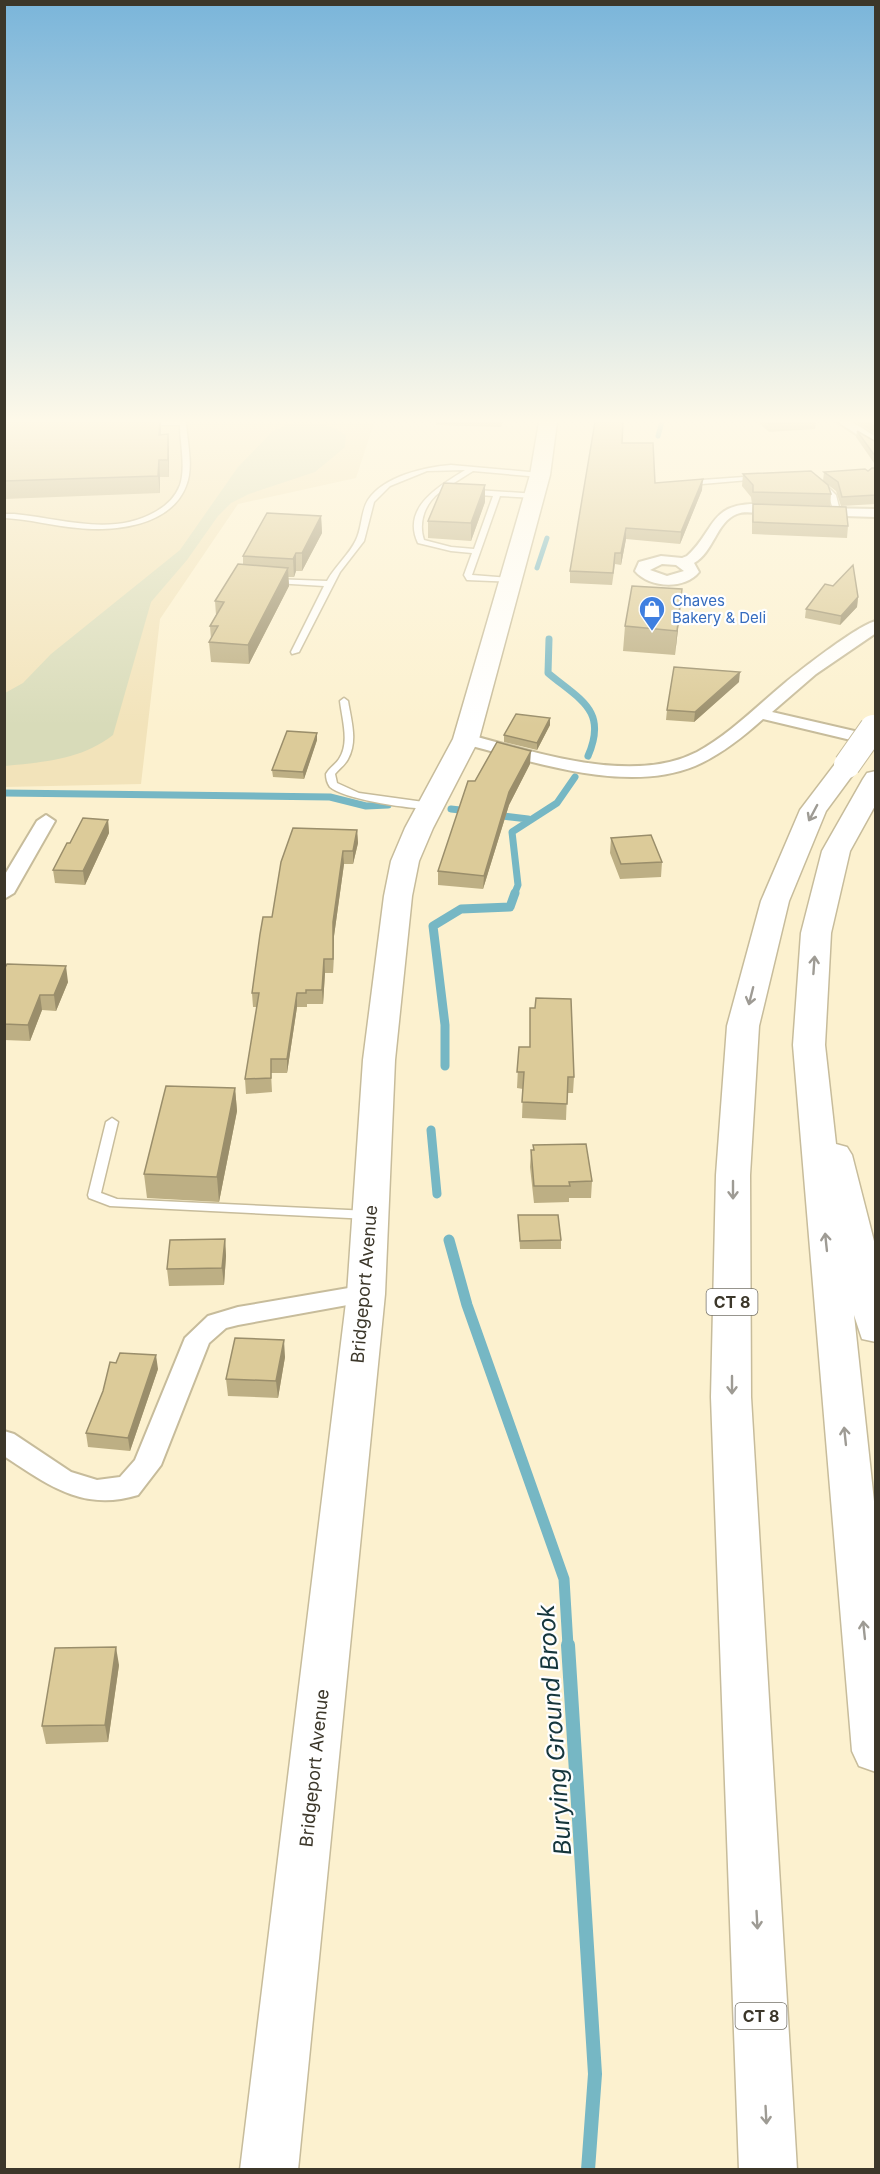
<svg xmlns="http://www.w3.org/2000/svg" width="880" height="2174" font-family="Inter,sans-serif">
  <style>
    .built { fill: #f2e3ba }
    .green { fill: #d8dbb9 }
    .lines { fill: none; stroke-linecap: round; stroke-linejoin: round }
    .stream-far4 { stroke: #76b7c4; stroke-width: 5 }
    .stream-far3 { stroke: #76b7c4; stroke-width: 7 }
    .stream-far2 { stroke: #76b7c4; stroke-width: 9 }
    .stream-far1 { stroke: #76b7c4; stroke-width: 11 }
    .stream { stroke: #76b7c4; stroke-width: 14 }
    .lane-casing { stroke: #c7bc9b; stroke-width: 3 }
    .street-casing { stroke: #c7bc9b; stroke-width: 4 }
    .secondary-casing { stroke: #c7bc9b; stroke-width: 3 }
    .highway-casing { stroke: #c7bc9b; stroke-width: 3 }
    .lane { fill: #fff; fill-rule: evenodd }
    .street { fill: #fff; fill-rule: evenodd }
    .secondary { fill: #fff; fill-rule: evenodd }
    .highway { fill: #fff; fill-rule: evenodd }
    .highway-bridge-casing { stroke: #c7bc9b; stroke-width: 28; stroke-linecap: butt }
    .highway-bridge { stroke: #fff; stroke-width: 26 }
    .wall { fill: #bdaf84 }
    .shaded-wall { fill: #9a8e6b }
    .building { fill: #dccb99; stroke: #9a8e6b; stroke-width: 1.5 }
    .oneway { stroke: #9e9b94 }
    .labels { text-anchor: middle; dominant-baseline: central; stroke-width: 4.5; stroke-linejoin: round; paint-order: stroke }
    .far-shop-label { font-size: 15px; fill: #366cbe; stroke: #fff; text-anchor: start }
    .shield { fill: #fff; stroke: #76736a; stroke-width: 1.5 }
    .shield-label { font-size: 16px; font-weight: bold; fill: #3c372a }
    .street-label { font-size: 18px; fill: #3c372a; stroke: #fff }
    .near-water-label { font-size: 24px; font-style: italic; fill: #16363c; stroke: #fff }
  </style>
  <rect width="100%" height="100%" fill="#fcf1cf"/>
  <!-- built -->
  <path class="built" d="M 4,422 L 374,423 L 356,478 L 238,504 L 160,619 L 141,784 L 5,787 Z"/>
  <!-- green -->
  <path class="green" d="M 293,422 C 314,422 329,423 346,435 L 345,447 L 315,472 L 249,494 L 231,503 L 218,516 L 187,560 L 151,602 L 113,735 C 81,760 43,762 5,766 L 5,693 L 23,683 L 51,654 L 180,550 L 238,467 L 273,431 Z"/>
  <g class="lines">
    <!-- stream-far4 -->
    <path class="stream-far4" d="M 658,436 L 662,422
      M 537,568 L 547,538"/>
    <!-- stream-far3 -->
    <path class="stream-far3" d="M 549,639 L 548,673 C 580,700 608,710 588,756
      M 4,793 L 330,797 L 366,806 L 388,805
      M 451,809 L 469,811
      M 494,815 L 528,819
      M 514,895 L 518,885 L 512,832 L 557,803 L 575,777"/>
    <!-- stream-far2 -->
    <path class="stream-far2" d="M 445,1066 L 445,1025 L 433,926 L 461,909 L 510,907 L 515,893
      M 431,1130 L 437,1194"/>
    <!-- stream-far1 -->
    <path class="stream-far1" d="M 449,1240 L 467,1305 L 564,1579 L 568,1646"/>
    <!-- stream -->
    <path class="stream" d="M 568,1645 L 595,2074 L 588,2170"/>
    <!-- lane casing -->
    <g class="lane-casing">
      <path id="lane" d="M 145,422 L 186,422 C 187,442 194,467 186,486 C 171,526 114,532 78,528 C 53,526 29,519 4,518 L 4,514 L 14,514 C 60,518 111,537 155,512 C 166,506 175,498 180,485 C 186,467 180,444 180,425 L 143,425 L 143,423 Z
        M 451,465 L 540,473 L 543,475 L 540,477 L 473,471 L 446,488 L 537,494 L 538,496 L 534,498 L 500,496 L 472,575 L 510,578 L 514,580 L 513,582 L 467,580 L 464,575 L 472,553 L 451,551 L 418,543 C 401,507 440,486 465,470 L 427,471 L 390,486 L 374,502 L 364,541 L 340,572 L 299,652 L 292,654 L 291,652 L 324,586 L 275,583 L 272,583 L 272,579 L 327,581 C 335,566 349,555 356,540 C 362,528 361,511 368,500 C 384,476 425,467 451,465 ZM 440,492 L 493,496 L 474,549 L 451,547 L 424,540 C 418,522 425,503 440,492 Z
        M 758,476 L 762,478 L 760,479 L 702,484 L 698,482 L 702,480 Z
        M 819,482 L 823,482 L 836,495 L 841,515 L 834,513 L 829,496 L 819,484 Z
        M 344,698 L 348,701 C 351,720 358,741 348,759 C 345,765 339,769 335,774 L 337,783 L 359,793 L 431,803 L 434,804 L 434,808 C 417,811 343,799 330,787 C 327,783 326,778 326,774 C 329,768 335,765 339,759 C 350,743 342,719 340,701 Z
        M 112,1118 L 118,1122 L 101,1193 L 117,1199 L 369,1211 L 376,1215 L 369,1219 L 110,1206 L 89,1198 L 88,1195 L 106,1122 Z"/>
    </g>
    <!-- street casing -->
    <g class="street-casing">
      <path id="street" d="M 838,422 L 852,422 L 876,437 L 876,447 Z
        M 755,504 L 781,506 L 788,510 C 777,521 752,508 737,514 C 716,522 714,552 694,563 L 699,572 C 685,590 649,588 635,571 L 639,562 L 661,556 L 682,558 L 687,556 C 715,531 709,504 755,504 ZM 662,564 L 676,565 L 684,571 L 667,576 L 650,570 Z
        M 817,508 L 876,509 L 876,517 L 812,515 L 812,509 Z
        M 876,621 L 876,633 L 816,674 L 772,712 L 876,736 L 876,746 L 763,719 C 742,738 720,755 695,766 C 625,795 529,760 460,743 L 457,739 L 466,734 C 533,751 631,786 697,752 C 730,734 757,706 786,682 C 802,669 858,625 876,621 Z
        M 46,815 L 55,821 L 14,893 L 4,899 L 4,876 L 37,821 Z
        M 366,1285 L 375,1288 L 379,1294 L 375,1300 L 238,1325 L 226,1328 L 209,1343 L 161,1465 L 138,1495 C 83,1512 48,1485 4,1456 L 4,1431 L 14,1434 L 71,1472 L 97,1480 L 120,1477 L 135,1460 L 185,1338 L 208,1316 L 238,1307 Z"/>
    </g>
    <!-- secondary casing -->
    <g class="secondary-casing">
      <path id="secondary" d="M 539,422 L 557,422 L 550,475 L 479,739 L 433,828 L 419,861 L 412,896 L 395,1060 L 385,1294 L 298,2170 L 240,2170 L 347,1294 L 363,1060 L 384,896 L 391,861 L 405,828 L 453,739 L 530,475 Z"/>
    </g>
    <!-- highway casing -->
    <g class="highway-casing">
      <path id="highway" d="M 847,757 L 856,760 L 860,765 L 826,811 L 789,901 L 759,1026 L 750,1175 L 751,1397 L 797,2170 L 739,2170 L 711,1397 L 716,1175 L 727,1026 L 761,901 L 800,810 L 838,760 Z
        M 876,771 L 876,804 L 850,851 L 831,933 L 825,1045 L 836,1144 L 847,1147 L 852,1155 L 876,1249 L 876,1342 L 862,1339 L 854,1315 L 876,1520 L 876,1772 L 859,1766 L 852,1751 L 793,1045 L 801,933 L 822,851 L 863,779 L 867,773 Z"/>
    </g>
    <!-- lane -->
    <use href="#lane" class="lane"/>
    <!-- street -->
    <use href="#street" class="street"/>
    <!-- secondary -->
    <use href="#secondary" class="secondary"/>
    <!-- highway -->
    <use href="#highway" class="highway"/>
    <!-- highway-bridge casing -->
    <g class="highway-bridge-casing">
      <path id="highway-bridge" d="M 847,765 L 873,728"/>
    </g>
    <!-- highway-bridge -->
    <use href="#highway-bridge" class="highway-bridge"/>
  </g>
  <!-- wall -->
  <path class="wall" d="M 4,422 L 161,422 L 161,435 L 169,451 L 169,477 L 160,477 L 160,493 L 4,499 Z
    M 436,422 L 503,422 L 501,427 L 436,425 Z
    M 758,422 L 816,422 L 815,429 L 769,432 Z
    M 856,422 L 876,422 L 876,434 Z
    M 857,431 L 876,442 L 876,463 L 874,463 L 856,437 Z
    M 622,443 L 655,483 L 702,490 L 680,544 L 626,539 L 621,565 L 615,564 L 612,585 L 570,583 L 570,571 Z
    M 876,468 L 876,504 L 841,506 L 836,491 L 827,484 L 831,494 L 830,506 L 752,504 L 751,497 L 742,486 L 743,474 L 823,481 L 824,472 L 868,471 Z
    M 485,502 L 471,541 L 428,538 L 428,521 Z
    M 753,504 L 848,526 L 847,538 L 752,534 L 752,517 Z
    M 321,516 L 322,533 L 302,571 L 296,571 L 294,577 L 288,577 L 289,586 L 249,664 L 211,662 L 209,642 L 211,639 L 210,626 L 216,615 L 215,601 L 243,565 L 243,556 Z
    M 858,597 L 857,607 L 840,625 L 805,618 L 806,609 Z
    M 680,612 L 675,655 L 623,651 L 625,626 Z
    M 739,682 L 694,722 L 666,720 L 667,710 Z
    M 550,718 L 550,725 L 537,750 L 504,742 L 504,735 Z
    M 317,733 L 317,740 L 304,779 L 273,777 L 272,770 Z
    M 530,764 L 509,805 L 483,889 L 438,885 L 438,871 L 475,781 Z
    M 108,820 L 109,833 L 85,885 L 55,883 L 53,870 L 70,843 Z
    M 357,830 L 358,843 L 353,864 L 344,864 L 334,936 L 333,973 L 325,973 L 323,1004 L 307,1004 L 307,1007 L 297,1007 L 287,1073 L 271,1073 L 272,1092 L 246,1094 L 245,1079 L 257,1007 L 253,1007 L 252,993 L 272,917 Z
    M 611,838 L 662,862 L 661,877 L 620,879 L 610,853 Z
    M 4,969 L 68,982 L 56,1011 L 42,1010 L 30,1041 L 4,1040 Z
    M 530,1008 L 574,1077 L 573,1093 L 567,1093 L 566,1120 L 522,1118 L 523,1089 L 517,1088 L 519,1047 L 530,1047 Z
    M 235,1088 L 237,1111 L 219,1202 L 147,1198 L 144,1174 Z
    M 533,1145 L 592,1181 L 591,1198 L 569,1198 L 569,1202 L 534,1203 L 530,1167 L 531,1150 L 533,1150 Z
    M 518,1215 L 561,1240 L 561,1249 L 520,1249 Z
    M 225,1239 L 226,1256 L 224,1285 L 169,1286 L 167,1269 Z
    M 285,1357 L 278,1398 L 228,1396 L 226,1379 Z
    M 158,1369 L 130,1451 L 88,1447 L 86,1433 Z
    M 119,1665 L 108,1742 L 46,1744 L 42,1726 Z"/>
  <!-- shaded-wall -->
  <path class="shaded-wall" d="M 160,422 L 161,422 L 161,451 L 159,435 Z
    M 168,434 L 169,451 L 169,477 L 168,460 Z
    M 159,460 L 160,477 L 160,493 L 158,476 Z
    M 703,479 L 702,490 L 680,544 L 681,532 Z
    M 485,485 L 485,502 L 471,541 L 471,523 Z
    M 321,516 L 322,533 L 302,571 L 302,553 Z
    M 626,528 L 626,539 L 621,565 L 621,553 Z
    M 296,553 L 296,571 L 294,577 L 293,559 Z
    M 288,568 L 289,586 L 249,664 L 248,645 Z
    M 682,589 L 680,612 L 675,655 L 677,631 Z
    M 858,597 L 857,607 L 840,625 L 841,616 Z
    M 740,672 L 739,682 L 694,722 L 695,712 Z
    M 550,718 L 550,725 L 537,750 L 537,743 Z
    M 317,733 L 317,740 L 304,779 L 303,772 Z
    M 531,751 L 530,764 L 509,805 L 483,889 L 484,876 L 509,792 Z
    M 108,820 L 109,833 L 85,885 L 83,871 Z
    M 357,830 L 358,843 L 353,864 L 353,851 Z
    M 343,851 L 344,864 L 334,936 L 333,973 L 333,922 Z
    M 324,959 L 325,973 L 323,1004 L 322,990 Z
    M 66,966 L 68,982 L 56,1011 L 54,995 Z
    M 297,993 L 297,1007 L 287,1073 L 287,1059 Z
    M 40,995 L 42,1010 L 30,1041 L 28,1025 Z
    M 235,1088 L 237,1111 L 219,1202 L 217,1177 Z
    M 225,1239 L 226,1256 L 224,1285 L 222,1268 Z
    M 284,1340 L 285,1357 L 278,1398 L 276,1381 Z
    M 156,1355 L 158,1369 L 130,1451 L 128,1438 Z
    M 116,1647 L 119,1665 L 108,1742 L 105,1725 Z"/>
  <!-- building -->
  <path class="building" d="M 4,422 L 160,422 L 159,435 L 168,434 L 168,460 L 159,460 L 158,476 L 4,481 Z
    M 595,422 L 623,422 L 622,443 L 653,443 L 655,483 L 703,479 L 681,532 L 626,528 L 621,553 L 615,553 L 613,573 L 570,571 Z
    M 767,422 L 806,422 L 770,424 Z
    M 867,422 L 876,422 L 876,427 Z
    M 857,431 L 876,442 L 876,456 L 875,456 Z
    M 872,468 L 876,468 L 876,495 L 842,497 L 838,482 L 824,472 L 865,469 L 868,471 Z
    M 811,471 L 828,485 L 831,494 L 753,492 L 753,485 L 743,474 Z
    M 444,483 L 485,485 L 471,523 L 428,521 Z
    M 753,504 L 846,507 L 848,526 L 753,522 Z
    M 267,513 L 321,516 L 302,553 L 296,553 L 293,559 L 243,556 Z
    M 238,564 L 288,568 L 248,645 L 209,642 L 218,626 L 210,626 L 224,602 L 215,601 Z
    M 853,565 L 858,597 L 841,616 L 806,609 L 825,584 L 833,586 Z
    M 632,586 L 682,589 L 677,631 L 625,626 Z
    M 674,667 L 740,672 L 695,712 L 667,710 Z
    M 516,714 L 550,718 L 537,743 L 504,735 Z
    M 287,731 L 317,733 L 303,772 L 272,770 Z
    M 497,742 L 531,751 L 509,792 L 484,876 L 438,871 L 468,781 L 475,781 Z
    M 83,818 L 108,820 L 83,871 L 53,870 L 67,843 L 70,843 Z
    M 293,828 L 357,830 L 353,851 L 343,851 L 333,922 L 333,959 L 324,959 L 322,990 L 306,990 L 306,993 L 297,993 L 287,1059 L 271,1059 L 271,1078 L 245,1079 L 259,993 L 252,993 L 260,934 L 263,917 L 272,917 L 281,862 Z
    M 651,835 L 662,862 L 621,864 L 611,838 Z
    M 7,964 L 66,966 L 54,995 L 40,995 L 28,1025 L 4,1024 L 4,969 Z
    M 536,998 L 571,999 L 574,1077 L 568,1077 L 567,1104 L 522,1102 L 524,1072 L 517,1072 L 519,1047 L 530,1047 L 530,1008 L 535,1008 Z
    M 166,1086 L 235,1088 L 217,1177 L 144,1174 Z
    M 586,1144 L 592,1181 L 569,1182 L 570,1186 L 534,1186 L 531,1150 L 534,1150 L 533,1145 Z
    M 518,1215 L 558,1215 L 561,1240 L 520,1241 Z
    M 225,1239 L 222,1268 L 167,1269 L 170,1240 Z
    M 235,1338 L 284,1340 L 276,1381 L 226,1379 Z
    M 120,1353 L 156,1355 L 128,1438 L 86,1433 L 103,1391 L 110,1362 L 116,1363 Z
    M 116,1647 L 105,1725 L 42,1726 L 55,1648 Z"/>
  <!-- one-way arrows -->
  <defs><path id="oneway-shaft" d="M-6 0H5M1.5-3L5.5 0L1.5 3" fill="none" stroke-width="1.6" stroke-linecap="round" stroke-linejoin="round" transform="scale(1.5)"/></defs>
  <g class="oneway">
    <use href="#oneway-shaft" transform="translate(813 813) rotate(118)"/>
    <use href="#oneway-shaft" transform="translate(814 965) rotate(-86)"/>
    <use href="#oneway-shaft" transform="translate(751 996) rotate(104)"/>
    <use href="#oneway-shaft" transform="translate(733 1190) rotate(90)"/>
    <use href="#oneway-shaft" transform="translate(826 1242) rotate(-96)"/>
    <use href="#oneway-shaft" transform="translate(732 1385) rotate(90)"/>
    <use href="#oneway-shaft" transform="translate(845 1436) rotate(-96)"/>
    <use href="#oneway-shaft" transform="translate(864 1630) rotate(-96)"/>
    <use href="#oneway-shaft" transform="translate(757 1920) rotate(87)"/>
    <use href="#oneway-shaft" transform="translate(766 2115) rotate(87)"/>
  </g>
  <!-- sky -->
  <linearGradient id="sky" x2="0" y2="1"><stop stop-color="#7ab5da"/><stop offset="0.58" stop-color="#fef9e9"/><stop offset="1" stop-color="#fef9e9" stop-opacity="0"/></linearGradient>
  <rect width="880" height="726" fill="url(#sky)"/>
  <!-- icons -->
  <defs>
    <g id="shop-pin" transform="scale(1.35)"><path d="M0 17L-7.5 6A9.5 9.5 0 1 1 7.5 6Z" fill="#3f7fe0" stroke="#fff"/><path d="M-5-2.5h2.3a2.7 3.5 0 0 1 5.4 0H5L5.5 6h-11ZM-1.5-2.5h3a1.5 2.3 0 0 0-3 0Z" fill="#fff"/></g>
  </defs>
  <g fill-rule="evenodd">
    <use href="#shop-pin" x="652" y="609"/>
  </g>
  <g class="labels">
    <!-- far-shop labels -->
    <g class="far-shop-label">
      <text x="672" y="600">Chaves<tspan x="672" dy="17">Bakery &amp; Deli</tspan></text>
    </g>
    <!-- shield labels -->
    <g class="shield">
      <rect x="706.5" y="1289" width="51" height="26" rx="4.5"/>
      <rect x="735.5" y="2003" width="51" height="26" rx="4.5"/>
    </g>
    <g class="shield-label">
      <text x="732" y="1302">CT 8</text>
      <text x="761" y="2016">CT 8</text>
    </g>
    <!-- street labels -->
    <g class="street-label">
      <text transform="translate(364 1284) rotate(-85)">Bridgeport Avenue</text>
      <text transform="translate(314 1768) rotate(-84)">Bridgeport Avenue</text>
    </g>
    <!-- near-water labels -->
    <g class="near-water-label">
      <text transform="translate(554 1730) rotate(-94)">Burying Ground Brook</text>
    </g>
  </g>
  <!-- border -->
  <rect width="880" height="2174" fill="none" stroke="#3c372a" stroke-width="12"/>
</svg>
